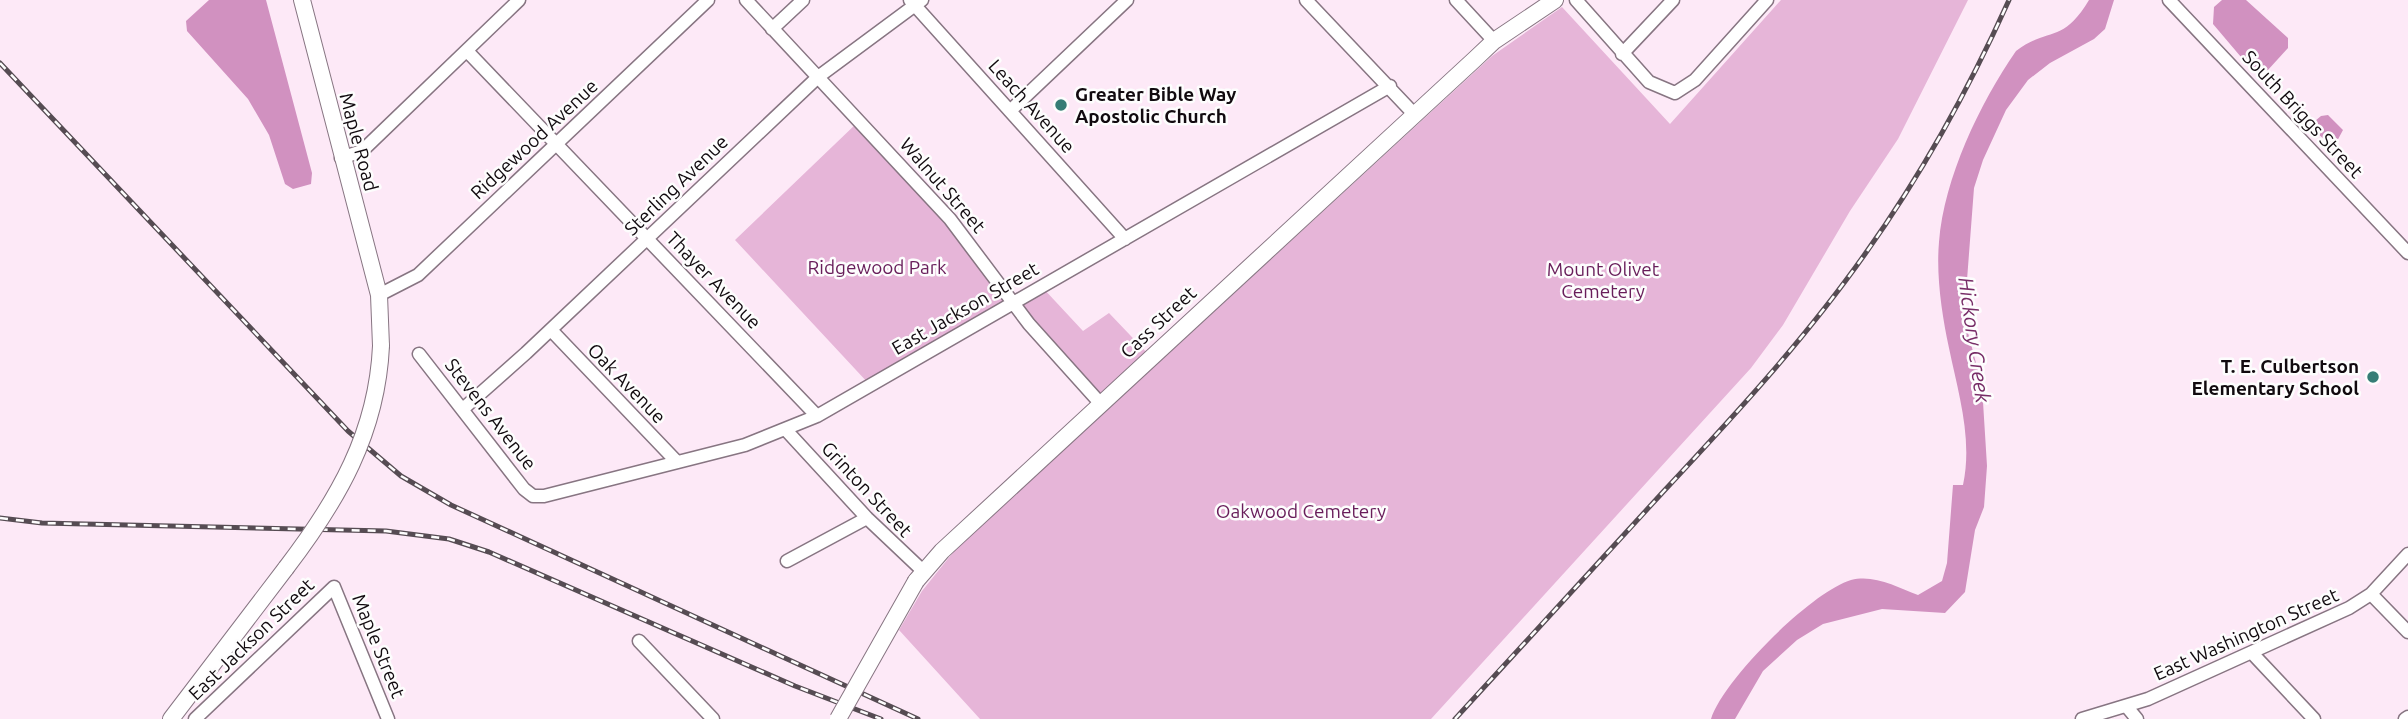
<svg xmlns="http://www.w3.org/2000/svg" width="2408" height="719" font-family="Ubuntu,sans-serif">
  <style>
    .green { fill: #e6b5d8 }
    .water { fill: #d191c0 }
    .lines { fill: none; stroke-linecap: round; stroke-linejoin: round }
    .minor-casing { stroke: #877582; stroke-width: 15 }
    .major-casing { stroke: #877582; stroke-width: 18 }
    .minor { stroke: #fff; stroke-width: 12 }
    .major { stroke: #fff; stroke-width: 16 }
    .rail-casing { stroke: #564c53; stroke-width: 5 }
    .rail { stroke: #fdfdfd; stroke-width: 2.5; stroke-dasharray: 8; stroke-linecap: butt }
    .major-bridge-casing { stroke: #877582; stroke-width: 18; stroke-linecap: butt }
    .major-bridge { stroke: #fff; stroke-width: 16 }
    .poi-dot { fill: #367d76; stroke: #fdfdfd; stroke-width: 2.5 }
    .labels { text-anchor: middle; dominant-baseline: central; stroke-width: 5; stroke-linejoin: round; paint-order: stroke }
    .poi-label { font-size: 19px; font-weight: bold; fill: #110a0f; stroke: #fdfdfd; text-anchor: start }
    .street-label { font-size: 19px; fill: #110a0f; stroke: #fdfdfd }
    .park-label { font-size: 19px; fill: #681d5a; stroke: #fdfdfd }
    .water-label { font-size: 21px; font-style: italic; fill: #772c67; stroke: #fdfdfd }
  </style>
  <rect width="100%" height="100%" fill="#fde9f7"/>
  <!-- green -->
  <path class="green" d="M 1781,0 L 1968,0 L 1898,139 L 1850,211 L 1783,325 L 1751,368 L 1431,719 L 980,719 L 899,630 L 922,591 L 955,550 L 1492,56 L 1562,7 L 1670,124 Z
    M 858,122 L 949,218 L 1013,302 L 869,384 L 735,240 Z
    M 1042,287 L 1083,331 L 1109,313 L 1150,356 L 1100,402 L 1014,302 Z"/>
  <!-- water -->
  <path class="water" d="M 209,0 L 266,0 L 312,173 L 311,184 L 293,189 L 285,184 L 269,135 L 248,99 L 187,31 L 186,21 Z
    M 2089,0 L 2114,0 L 2105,29 L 2094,39 L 2050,63 L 2028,80 L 2006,110 L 1983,160 L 1974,188 L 1967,280 L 1961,306 L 1982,386 L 1987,466 L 1984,507 L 1975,530 L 1965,592 L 1945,613 L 1882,609 L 1823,624 L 1797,640 L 1763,671 L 1735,719 L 1711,719 C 1723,680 1811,592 1851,580 C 1874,574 1897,587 1918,595 L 1942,581 L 1947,563 L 1953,485 L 1963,485 C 1973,439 1958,392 1949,348 C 1942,315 1936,276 1939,242 C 1944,178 1980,103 2016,51 C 2049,26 2062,45 2089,0 Z
    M 2222,0 L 2246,0 L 2288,38 L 2288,48 L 2267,71 L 2252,70 L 2213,24 L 2214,7 Z
    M 2328,115 L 2343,130 L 2336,143 L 2328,142 L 2314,131 L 2315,121 L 2321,116 Z"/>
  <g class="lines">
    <!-- minor casing -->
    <g class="minor-casing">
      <path id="minor" d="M 746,0 L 950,219 L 1029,324 L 1100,403
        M 910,0 L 1125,239
        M 1306,0 L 1414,114
        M 1456,0 L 1494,41
        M 1576,0 L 1649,82 L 1675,93 L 1695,80 L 1767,0
        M 2169,0 L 2408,253
        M 772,29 L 803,0
        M 467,51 L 817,416
        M 1622,54 L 1673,0
        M 1011,110 L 1127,0
        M 341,158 L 362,151 L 519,0
        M 379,295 L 418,275 L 708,0
        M 551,330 L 677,462
        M 419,354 L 524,489 L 533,496 L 544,496 L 745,445 L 817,416 L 1390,86
        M 464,408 L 526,353 L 818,77 L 922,0
        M 786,430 L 867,518 L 923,571
        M 787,561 L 867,518
        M 2371,594 L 2408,632
        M 639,641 L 713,719
        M 2252,653 L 2314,719
        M 2127,707 L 2137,719
        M 195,719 L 334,587 L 388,719
        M 2082,719 L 2148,699 L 2349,608 L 2371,594 L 2408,554
        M 2405,719 L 2408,717"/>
    </g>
    <!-- major casing -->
    <g class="major-casing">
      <path id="major" d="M 302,0 L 379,295 L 381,346
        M 916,581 L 942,551 L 1475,59 L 1494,41 L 1555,0
        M 171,719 L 286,568"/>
    </g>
    <!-- minor -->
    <use href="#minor" class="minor"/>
    <!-- major -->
    <use href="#major" class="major"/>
    <!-- rail casing -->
    <g class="rail-casing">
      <path id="rail" d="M 0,63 L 348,431 L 401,476 L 451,505 L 918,719
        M 0,518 L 42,523 L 386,531 L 449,539 L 489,552 L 795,686 L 881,719
        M 1455,719 C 1524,643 1594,568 1663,492 C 1734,416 1805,339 1865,254 C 1922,174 1969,89 2009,0"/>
    </g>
    <!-- rail -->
    <use href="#rail" class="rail"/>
    <!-- major-bridge casing -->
    <g class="major-bridge-casing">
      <path id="major-bridge" d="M 286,568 C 338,500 377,433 381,346
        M 838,719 L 916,581"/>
    </g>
    <!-- major-bridge -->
    <use href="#major-bridge" class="major-bridge"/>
  </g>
  <!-- markers -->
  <g class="poi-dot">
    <circle cx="1061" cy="105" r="7"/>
    <circle cx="2373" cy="377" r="7"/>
  </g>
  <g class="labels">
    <!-- poi labels -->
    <g class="poi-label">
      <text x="1075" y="94">Greater Bible Way<tspan x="1075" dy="22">Apostolic Church</tspan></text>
      <text x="2359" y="366" text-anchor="end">T. E. Culbertson<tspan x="2359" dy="22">Elementary School</tspan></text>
    </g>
    <!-- street labels -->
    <g class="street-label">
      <text transform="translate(1032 106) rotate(48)">Leach Avenue</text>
      <text transform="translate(2303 114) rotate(47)">South Briggs Street</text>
      <text transform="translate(534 139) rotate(-43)">Ridgewood Avenue</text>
      <text transform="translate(359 142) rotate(75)">Maple Road</text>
      <text transform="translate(676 185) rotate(-44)">Sterling Avenue</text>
      <text transform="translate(943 185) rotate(49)">Walnut Street</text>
      <text transform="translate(714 280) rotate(46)">Thayer Avenue</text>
      <text transform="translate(965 308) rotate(-30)">East Jackson Street</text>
      <text transform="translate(1158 322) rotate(-43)">Cass Street</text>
      <text transform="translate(627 383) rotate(46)">Oak Avenue</text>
      <text transform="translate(491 414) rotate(52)">Stevens Avenue</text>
      <text transform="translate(867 489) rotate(47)">Grinton Street</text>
      <text transform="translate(2246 634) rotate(-24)">East Washington Street</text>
      <text transform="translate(251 639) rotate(-44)">East Jackson Street</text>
      <text transform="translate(379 646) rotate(68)">Maple Street</text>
    </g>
    <!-- park labels -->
    <g class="park-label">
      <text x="877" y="267">Ridgewood Park</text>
      <text x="1603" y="269">Mount Olivet<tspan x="1603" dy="22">Cemetery</tspan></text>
      <text x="1301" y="511">Oakwood Cemetery</text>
    </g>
    <!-- water labels -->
    <g class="water-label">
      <text transform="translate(1975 340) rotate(82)">Hickory Creek</text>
    </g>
  </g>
</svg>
